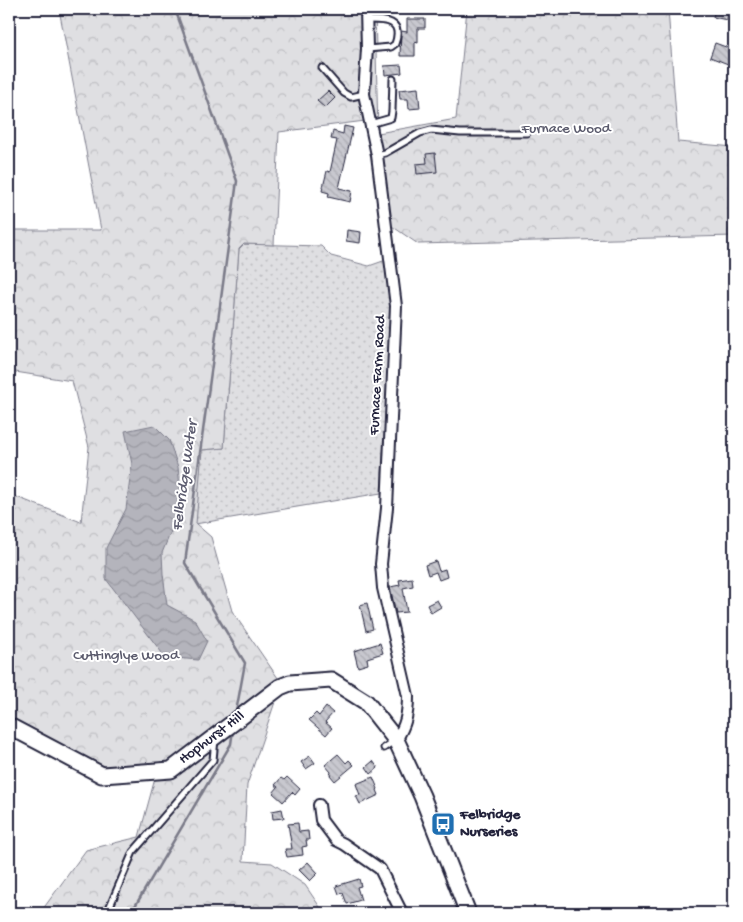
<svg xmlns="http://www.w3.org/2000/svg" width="743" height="922" font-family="'Gochi Hand',sans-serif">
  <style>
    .grass { fill: url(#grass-dots); stroke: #80808e }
    .forest { fill: url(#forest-crowns); stroke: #80808e }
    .water { fill: url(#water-waves); stroke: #7a7a88 }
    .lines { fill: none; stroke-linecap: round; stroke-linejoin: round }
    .stream { stroke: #7a7a88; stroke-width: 2.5 }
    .building { fill: url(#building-back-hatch); stroke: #22223b }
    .lane-casing { stroke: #22223b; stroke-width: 9 }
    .street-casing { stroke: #22223b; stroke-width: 14 }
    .secondary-casing { stroke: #22223b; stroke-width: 19 }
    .lane { stroke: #fff; stroke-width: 5 }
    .street { stroke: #fff; stroke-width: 10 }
    .secondary { stroke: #fff; stroke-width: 15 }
    .labels { text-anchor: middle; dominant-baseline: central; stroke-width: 4; stroke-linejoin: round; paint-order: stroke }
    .park-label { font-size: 15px; fill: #5b5b6d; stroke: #fff }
    .street-label { font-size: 15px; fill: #22223b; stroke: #fff }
    .poi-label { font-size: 15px; font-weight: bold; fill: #22223b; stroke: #fff; text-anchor: start }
    .water-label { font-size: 16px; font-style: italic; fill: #5c5c6f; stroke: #fff }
  </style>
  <defs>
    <pattern id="grass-dots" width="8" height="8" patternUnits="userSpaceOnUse" patternTransform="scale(1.25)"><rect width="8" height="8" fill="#dfdfe2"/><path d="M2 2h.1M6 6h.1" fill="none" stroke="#bfbfc3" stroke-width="1.8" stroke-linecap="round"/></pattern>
    <pattern id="forest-crowns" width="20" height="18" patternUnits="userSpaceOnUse" patternTransform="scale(1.25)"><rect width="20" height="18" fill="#dfdfe2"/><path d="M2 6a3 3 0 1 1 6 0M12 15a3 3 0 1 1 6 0" fill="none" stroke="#bfbfc3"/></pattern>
    <pattern id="water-waves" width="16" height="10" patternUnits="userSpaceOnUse" patternTransform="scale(1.25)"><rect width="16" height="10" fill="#b4b4bc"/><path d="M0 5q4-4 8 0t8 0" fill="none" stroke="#9a9aa2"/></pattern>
    <pattern id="building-back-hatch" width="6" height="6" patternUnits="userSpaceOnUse" patternTransform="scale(1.25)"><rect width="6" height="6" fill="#c8c8cf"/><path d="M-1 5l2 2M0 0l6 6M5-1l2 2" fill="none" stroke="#acacb3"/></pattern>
  </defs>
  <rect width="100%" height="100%" fill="#fff"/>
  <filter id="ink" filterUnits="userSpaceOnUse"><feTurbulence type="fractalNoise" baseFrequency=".02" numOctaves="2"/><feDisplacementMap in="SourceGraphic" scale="10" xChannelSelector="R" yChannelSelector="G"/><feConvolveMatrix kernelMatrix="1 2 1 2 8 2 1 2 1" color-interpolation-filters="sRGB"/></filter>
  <g filter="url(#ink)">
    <!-- grass -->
    <path class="grass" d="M 244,244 L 321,246 L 331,256 L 369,266 L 386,260 L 391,309 L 381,493 L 195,524 L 202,450 L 224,448 L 239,249 Z"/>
    <!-- forest -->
    <path class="forest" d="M 59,9 L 375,9 L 378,133 L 456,119 L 467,9 L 668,9 L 678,142 L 734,147 L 734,236 L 418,244 L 386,222 L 383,218 L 365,121 L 279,132 L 274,245 L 244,244 L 239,249 L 224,448 L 202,450 L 196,524 L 211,537 L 232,611 L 278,678 L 280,687 L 247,785 L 243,861 L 272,863 L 305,885 L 324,913 L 40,913 L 86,850 L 139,837 L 157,771 L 102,775 L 9,726 L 9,494 L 81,522 L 89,447 L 72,381 L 9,371 L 9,230 L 101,230 Z"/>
    <!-- water -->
    <path class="water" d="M 154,425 L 169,440 L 178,467 L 182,505 L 162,553 L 163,574 L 167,605 L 195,620 L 207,641 L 198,660 L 165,657 L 106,579 L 106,548 L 126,509 L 132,464 L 125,431 Z"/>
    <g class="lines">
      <!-- stream -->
      <path class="stream" d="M 175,9 L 237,181 L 185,563 L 245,663 L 236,712
        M 131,913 L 231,744 L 233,730"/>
    </g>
    <!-- building -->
    <path class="building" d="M 715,10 L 729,13 L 727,20 L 713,17 Z
      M 407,19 L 425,19 L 425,28 L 418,28 L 418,43 L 415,42 L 415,56 L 400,56 L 401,31 L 407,32 Z
      M 715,43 L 734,50 L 728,64 L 710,57 Z
      M 401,65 L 402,73 L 385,75 L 384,66 Z
      M 418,88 L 420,108 L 409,109 L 408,99 L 400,99 L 399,90 Z
      M 328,91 L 335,98 L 325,108 L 317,101 Z
      M 344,126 L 353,128 L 339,188 L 352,191 L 350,202 L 328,197 L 329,193 L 322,191 L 327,171 L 330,172 L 337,140 L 331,139 L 333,131 L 343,134 Z
      M 435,153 L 437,172 L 417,174 L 416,164 L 427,163 L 426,154 Z
      M 347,230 L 361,232 L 360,243 L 346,241 Z
      M 436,561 L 439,571 L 445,569 L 447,577 L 439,580 L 436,572 L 428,575 L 425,565 Z
      M 412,578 L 413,586 L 403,588 L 407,612 L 396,613 L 390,587 L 400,585 L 399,580 Z
      M 437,600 L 441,607 L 431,613 L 427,605 Z
      M 367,603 L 373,629 L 366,631 L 360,605 Z
      M 380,643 L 383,653 L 367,658 L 368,664 L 358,667 L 354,651 Z
      M 326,707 L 333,713 L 325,722 L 332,728 L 326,735 L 309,720 L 316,713 L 319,716 Z
      M 338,754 L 346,763 L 349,760 L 354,765 L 335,781 L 330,775 L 331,772 L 325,765 Z
      M 310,756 L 315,763 L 306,769 L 301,762 Z
      M 373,761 L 378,768 L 371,774 L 366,767 Z
      M 287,777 L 300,789 L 295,795 L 292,792 L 283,802 L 273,793 L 278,787 L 275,785 L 281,778 L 284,780 Z
      M 373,777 L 378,789 L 377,790 L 379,795 L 360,804 L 356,796 L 360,795 L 356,784 Z
      M 282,809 L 284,818 L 273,819 L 272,811 Z
      M 298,823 L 299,832 L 308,831 L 309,840 L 306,840 L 307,846 L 302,847 L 303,855 L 287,857 L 285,849 L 292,849 L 288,824 Z
      M 308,862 L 318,873 L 310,881 L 299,870 Z
      M 359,879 L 361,886 L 357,887 L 361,900 L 347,904 L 343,893 L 339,894 L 336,886 Z"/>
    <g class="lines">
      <!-- lane casing -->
      <g class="lane-casing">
        <path id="lane" d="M 367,20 C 384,20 404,19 395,44 L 391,47 L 367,49
          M 322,68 L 344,93 L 351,97 L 364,94
          M 370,124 L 391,118 L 392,111 L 393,79
          M 377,155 L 385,153 L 420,133 L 431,130 L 460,133 L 527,133
          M 384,748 L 394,741
          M 107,913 L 133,852 L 213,760 L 215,739"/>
      </g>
      <!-- street casing -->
      <g class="street-casing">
        <path id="street" d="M 366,9 L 367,49 L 364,94 L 377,155 L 396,306 L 387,508 L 381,564 L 383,588 L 408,696 C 408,714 406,725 396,740
          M 319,805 L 321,820 L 336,840 L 344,844 L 380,869 L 402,913"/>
      </g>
      <!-- secondary casing -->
      <g class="secondary-casing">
        <path id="secondary" d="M 9,726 L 102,775 L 171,770 L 280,687 L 290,683 L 331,680 L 366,702 L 396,740 L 422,796 L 468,913"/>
      </g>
      <!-- lane -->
      <use href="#lane" class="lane"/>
      <!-- street -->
      <use href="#street" class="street"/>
      <!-- secondary -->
      <use href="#secondary" class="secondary"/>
    </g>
  </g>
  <!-- icons -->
  <defs>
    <g id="bus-square" transform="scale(1.25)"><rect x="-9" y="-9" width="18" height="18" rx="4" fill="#1f6fb2" stroke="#fff"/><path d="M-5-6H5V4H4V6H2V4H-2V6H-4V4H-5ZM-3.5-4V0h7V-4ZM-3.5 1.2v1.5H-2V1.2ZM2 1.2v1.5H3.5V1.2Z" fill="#fff"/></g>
  </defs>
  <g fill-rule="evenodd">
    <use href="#bus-square" x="443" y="824"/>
  </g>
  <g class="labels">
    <!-- park labels -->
    <g class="park-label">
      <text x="566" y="129">Furnace Wood</text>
      <text x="126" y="656">Cuttinglye Wood</text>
    </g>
    <!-- street labels -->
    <g class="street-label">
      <text transform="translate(378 375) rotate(-87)">Furnace Farm Road</text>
      <text transform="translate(212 738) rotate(-37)">Hophurst Hill</text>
    </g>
    <!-- poi labels -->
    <g class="poi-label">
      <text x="460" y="815">Felbridge<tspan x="460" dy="17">Nurseries</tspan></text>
    </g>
    <!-- water labels -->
    <g class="water-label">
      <text transform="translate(186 476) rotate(-82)">Felbridge Water</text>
    </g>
  </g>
  <!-- margin -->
  <rect width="743" height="922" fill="none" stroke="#fff" stroke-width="30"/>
  <rect x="15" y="15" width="713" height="892" fill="none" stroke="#22223b" stroke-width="2" filter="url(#ink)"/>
</svg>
